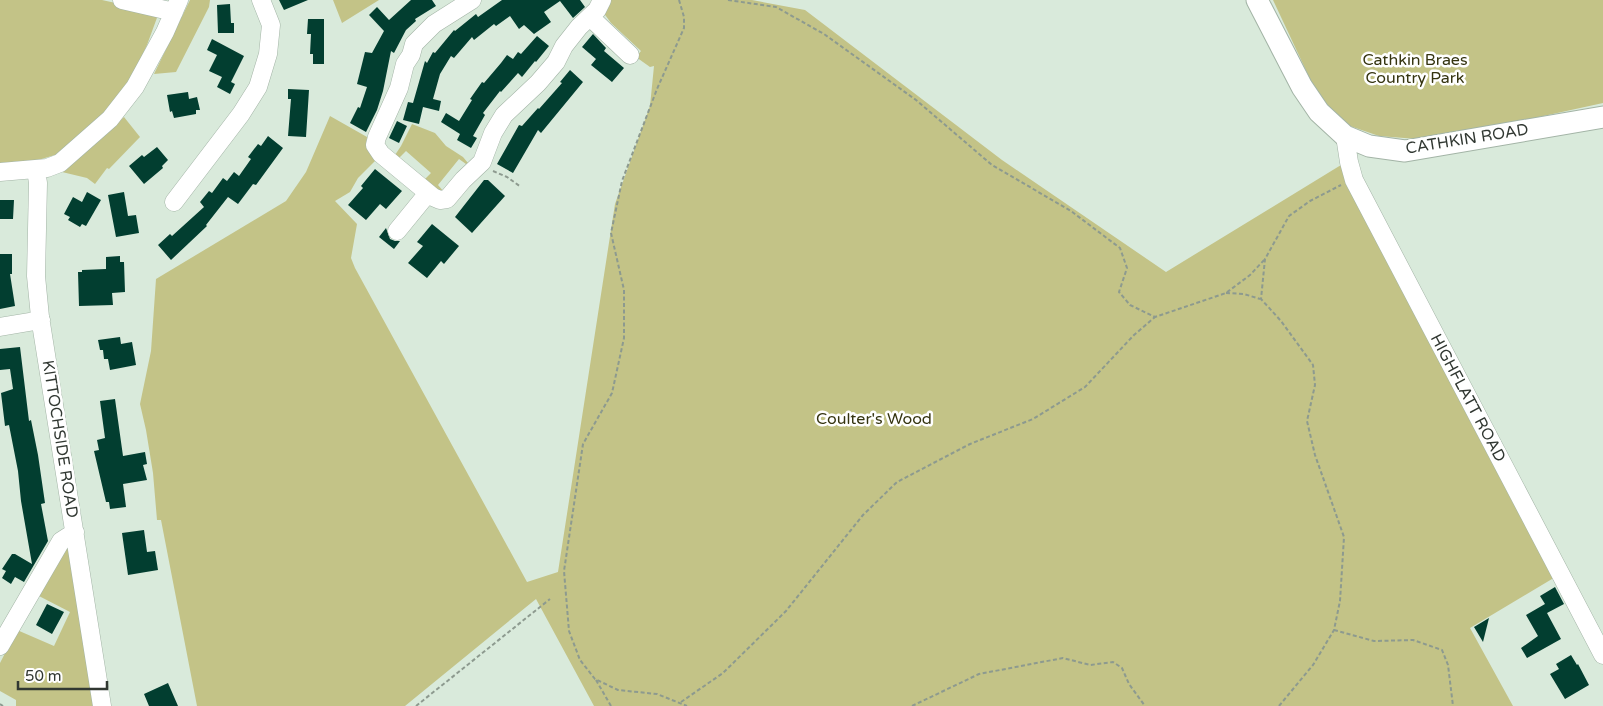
<svg xmlns="http://www.w3.org/2000/svg" width="1603" height="706" font-family="'Varela Round',sans-serif">
  <style>
    .green { fill: #c3c387 }
    .building { fill: #023e30 }
    .lines { fill: none; stroke-linecap: round; stroke-linejoin: round }
    .minor-casing { stroke: #a3b4a6; stroke-width: 19 }
    .major-casing { stroke: #a3b4a6; stroke-width: 23 }
    .path { stroke: #8d9a8f; stroke-width: 2; stroke-dasharray: 4 2.5; stroke-linecap: butt }
    .minor { stroke: #fff; stroke-width: 18 }
    .major { stroke: #fff; stroke-width: 21 }
    .labels { text-anchor: middle; dominant-baseline: central; stroke-width: 5; stroke-linejoin: round; paint-order: stroke }
    .park-label { font-size: 16px; fill: #353410; stroke: #fff }
    .street-label { font-size: 16px; fill: #313832; stroke: #fff }
  </style>
  <rect width="100%" height="100%" fill="#d9eadb"/>
  <!-- green -->
  <path class="green" d="M 0,0 L 102,0 L 156,12 L 158,15 L 147,45 L 131,79 L 106,113 L 55,155 L 38,160 L 0,163 Z
    M 190,0 L 210,0 L 209,7 L 176,72 L 154,74 Z
    M 333,0 L 379,0 L 342,23 Z
    M 609,0 L 752,0 L 805,10 L 1002,160 L 1166,272 L 1341,165 L 1557,576 L 1470,628 L 1513,706 L 594,706 L 536,599 L 405,706 L 197,706 L 161,520 L 157,520 L 153,473 L 146,430 L 140,404 L 151,351 L 156,279 L 286,201 L 306,172 L 330,116 L 367,137 C 366,148 368,152 377,159 L 358,178 L 350,192 L 335,201 L 357,224 L 351,258 L 355,268 L 527,582 L 558,572 L 615,204 L 650,106 L 654,66 L 650,67 L 636,57 L 641,51 L 611,23 L 603,12 Z
    M 1273,0 L 1603,0 L 1603,103 L 1460,134 L 1417,139 L 1379,136 L 1347,125 L 1318,96 Z
    M 124,117 L 140,137 L 109,169 L 107,168 L 95,184 L 87,178 L 62,172 L 74,160 Z
    M 412,124 L 435,133 L 446,146 L 463,157 L 468,163 L 466,164 L 459,159 L 438,185 L 444,192 L 445,196 L 424,180 L 431,173 L 406,151 L 399,158 L 395,155 L 401,146 Z
    M 68,542 L 94,706 L 16,706 L 16,700 L 0,691 L 0,663 L 17,630 L 54,646 L 70,612 L 37,595 Z"/>
  <!-- building -->
  <path class="building" d="M 279,0 L 308,0 L 284,10 Z
    M 411,0 L 432,0 L 436,6 L 415,19 L 416,21 L 406,30 L 394,53 L 391,51 L 383,91 L 377,110 L 366,132 L 350,123 L 358,107 L 360,108 L 367,87 L 357,84 L 365,52 L 372,53 L 384,31 L 369,15 L 377,7 L 389,20 Z
    M 502,0 L 580,0 L 585,7 L 573,18 L 560,1 L 544,12 L 551,22 L 534,34 L 524,25 L 519,29 L 510,16 L 496,26 L 494,24 L 474,40 L 472,37 L 454,58 L 451,56 L 440,74 L 433,99 L 441,101 L 439,111 L 423,107 L 419,124 L 403,120 L 408,102 L 413,103 L 425,61 L 427,63 L 433,52 L 435,53 L 454,30 L 455,31 L 476,14 L 478,17 Z
    M 230,4 L 231,23 L 234,23 L 234,33 L 218,33 L 217,5 Z
    M 308,19 L 324,19 L 324,64 L 313,64 L 313,54 L 310,54 L 311,34 L 307,34 Z
    M 593,34 L 606,48 L 604,51 L 624,68 L 612,82 L 591,65 L 596,59 L 582,47 Z
    M 537,36 L 549,46 L 536,62 L 535,61 L 522,77 L 518,73 L 501,92 L 500,91 L 483,113 L 485,115 L 473,136 L 477,138 L 471,148 L 457,140 L 460,134 L 441,122 L 446,113 L 459,121 L 472,100 L 470,99 L 482,82 L 484,83 L 501,63 L 507,55 L 513,59 L 518,52 L 521,54 Z
    M 212,39 L 244,56 L 231,82 L 235,84 L 230,94 L 217,87 L 222,77 L 209,71 L 217,55 L 207,50 Z
    M 570,70 L 583,82 L 541,133 L 538,130 L 513,173 L 497,164 L 519,125 L 522,126 L 538,108 L 539,109 L 562,83 L 560,82 Z
    M 288,89 L 309,90 L 306,137 L 288,136 L 291,99 L 288,99 Z
    M 188,92 L 189,99 L 197,97 L 200,110 L 196,110 L 196,114 L 174,118 L 172,111 L 170,112 L 167,95 Z
    M 397,121 L 407,126 L 399,143 L 389,138 Z
    M 268,136 L 283,148 L 256,185 L 253,184 L 238,204 L 228,197 L 206,225 L 207,226 L 171,260 L 158,245 L 170,234 L 172,236 L 204,207 L 200,202 L 209,191 L 212,193 L 223,178 L 227,181 L 234,172 L 239,176 L 251,159 L 248,157 L 258,144 L 261,146 Z
    M 157,147 L 168,160 L 162,166 L 163,168 L 144,184 L 129,166 L 142,155 L 144,157 Z
    M 375,169 L 402,191 L 386,209 L 380,204 L 366,220 L 348,205 L 363,188 L 361,186 Z
    M 484,180 L 488,180 L 505,196 L 472,233 L 455,217 Z
    M 87,192 L 101,200 L 86,226 L 82,224 L 80,227 L 68,220 L 70,217 L 64,214 L 73,197 L 82,202 Z
    M 124,192 L 128,216 L 136,215 L 139,233 L 116,237 L 108,195 Z
    M 0,200 L 14,200 L 13,219 L 0,219 Z
    M 432,224 L 459,246 L 444,264 L 441,261 L 427,278 L 408,263 L 423,246 L 417,242 Z
    M 386,228 L 390,239 L 395,241 L 400,241 L 394,249 L 379,237 Z
    M 0,254 L 12,254 L 12,274 L 10,274 L 15,306 L 0,309 Z
    M 120,256 L 120,262 L 124,262 L 125,292 L 112,293 L 113,305 L 79,306 L 78,272 L 82,272 L 82,270 L 106,269 L 106,257 Z
    M 120,337 L 121,344 L 132,342 L 136,365 L 110,370 L 108,359 L 104,359 L 103,350 L 100,350 L 98,340 Z
    M 20,347 L 29,421 L 31,420 L 38,455 L 45,503 L 41,504 L 48,541 L 24,582 L 15,577 L 11,584 L 2,578 L 6,571 L 2,569 L 12,554 L 15,554 L 32,564 L 21,501 L 18,471 L 9,425 L 5,426 L 1,393 L 13,389 L 10,369 L 0,370 L 0,349 Z
    M 115,399 L 123,456 L 145,452 L 147,464 L 143,465 L 147,480 L 123,484 L 126,507 L 110,509 L 109,502 L 106,502 L 94,451 L 99,450 L 97,440 L 105,438 L 100,401 Z
    M 144,530 L 147,552 L 155,551 L 158,570 L 128,575 L 122,533 Z
    M 1555,587 L 1564,604 L 1547,613 L 1561,639 L 1527,658 L 1521,648 L 1538,636 L 1526,615 L 1545,604 L 1540,596 Z
    M 47,604 L 64,612 L 52,634 L 36,625 Z
    M 1489,618 L 1483,642 L 1474,627 Z
    M 1571,655 L 1577,665 L 1578,664 L 1589,685 L 1565,699 L 1550,674 L 1559,669 L 1556,664 Z
    M 168,683 L 178,706 L 149,706 L 144,694 Z"/>
  <g class="lines">
    <!-- minor casing -->
    <g class="minor-casing">
      <path id="minor" d="M 122,0 L 174,12
        M 472,0 L 434,24 L 414,44 L 411,55 L 405,64 L 399,88 L 377,137 L 375,145 L 381,154 L 433,197 L 440,200 L 447,199 L 463,180 L 482,162 L 493,133 L 504,115 L 538,83 L 556,62 L 564,46 L 579,27 L 597,10 L 602,0
        M 590,17 L 630,55
        M 1345,136 L 1349,162 L 1354,180 L 1603,655
        M 36,170 L 38,183 L 36,276 L 40,317 L 102,706
        M 0,172 L 47,168 L 60,163 L 110,119 L 135,87 L 165,32 L 179,0
        M 174,202 L 241,114 L 258,87 L 268,54 L 271,25 L 261,0
        M 397,231 L 428,193
        M 0,327 L 41,320
        M 0,646 L 61,541 L 75,532"/>
    </g>
    <!-- major casing -->
    <g class="major-casing">
      <path id="major" d="M 1257,0 L 1302,87 L 1319,112 L 1345,136 L 1369,146 L 1405,151 L 1603,117"/>
    </g>
    <!-- path -->
    <path class="path" d="M 679,0 L 684,17 L 684,28 L 657,89 L 622,181 L 611,233 L 624,290 L 624,338 L 612,393 L 583,444 L 564,571 L 569,631 L 580,660 L 595,679 L 618,690 L 657,694 L 687,706
      M 728,0 L 776,7 L 824,34 L 916,100 L 992,165 L 1071,211 L 1120,248 L 1127,268 L 1119,292 L 1130,305 L 1155,317 L 1226,293 L 1250,275 L 1265,259
      M 493,171 L 507,177 L 521,187
      M 1226,293 L 1244,294 L 1260,299
      M 1334,630 L 1374,641 L 1413,640 L 1442,650 L 1448,665 L 1453,706
      M 596,680 L 611,706
      M 681,702 L 723,673 L 786,611 L 863,515 L 897,482 L 970,444 L 1033,419 L 1085,387 L 1134,335 L 1155,317
      M 0,704 L 3,706
      M 416,706 L 550,599
      M 912,706 L 979,674 L 1063,658 L 1090,665 L 1113,662 L 1122,668 L 1129,684 L 1145,706
      M 1279,706 L 1313,665 L 1334,630 L 1340,601 L 1344,537 L 1315,455 L 1307,421 L 1315,385 L 1313,365 L 1281,321 L 1261,299 L 1265,259 L 1289,216 L 1310,201 L 1341,185"/>
    <!-- minor -->
    <use href="#minor" class="minor"/>
    <!-- major -->
    <use href="#major" class="major"/>
  </g>
  <g class="labels">
    <!-- park labels -->
    <g class="park-label">
      <text x="1415" y="60">Cathkin Braes<tspan x="1415" dy="18">Country Park</tspan></text>
      <text x="874" y="419">Coulter's Wood</text>
    </g>
    <!-- street labels -->
    <g class="street-label">
      <text transform="translate(1467 139) rotate(-9)">CATHKIN ROAD</text>
      <text transform="translate(1468 398) rotate(62)">HIGHFLATT ROAD</text>
      <text transform="translate(60 439) rotate(81)">KITTOCHSIDE ROAD</text>
    </g>
  </g>
  <!-- scale -->
  <path d="M18 681v8h89v-8" fill="none" stroke="#313832" stroke-width="2.5"/>
  <text x="25" y="681" font-size="15" fill="#313832" stroke="#ffffff" stroke-width="4" paint-order="stroke">50 m</text>
</svg>
